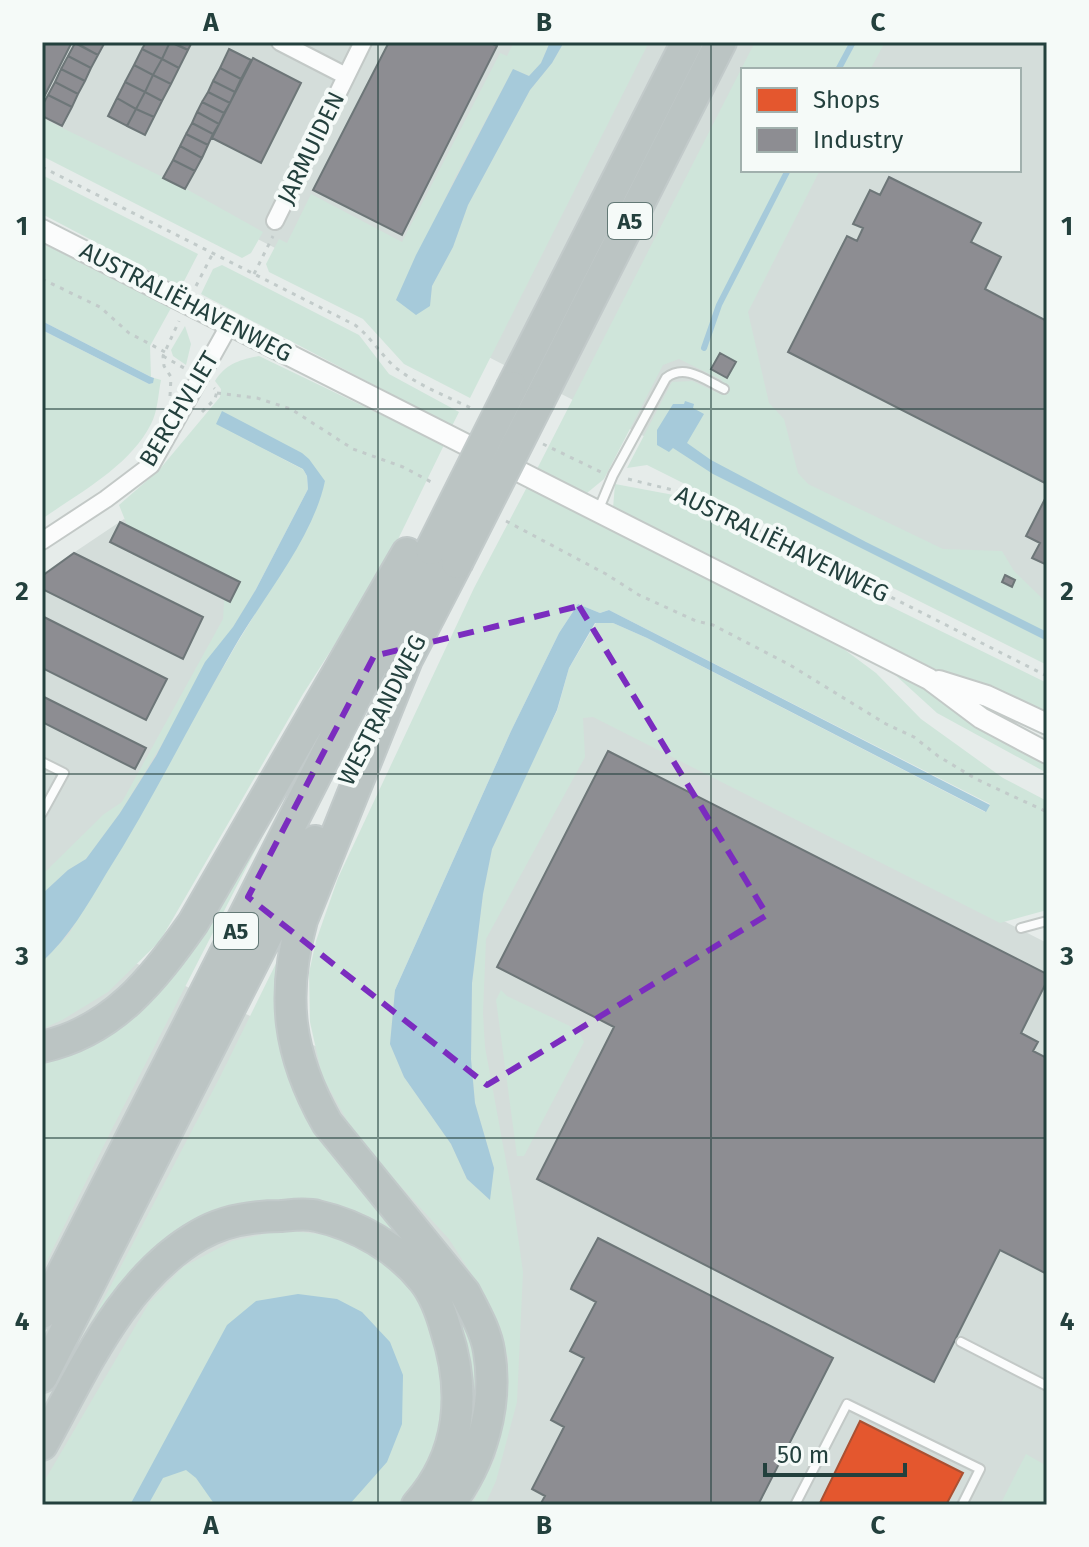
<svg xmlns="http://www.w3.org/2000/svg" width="1089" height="1547" font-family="'Fira Sans',sans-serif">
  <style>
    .built { fill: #d4ddda; fill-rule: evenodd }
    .green { fill: #cfe5da; fill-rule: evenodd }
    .water { fill: #a6cada }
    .shops { fill: #e4572e; stroke: #aa5032; stroke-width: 2 }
    .industry { fill: #8d8d92; stroke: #6d7678; stroke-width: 2 }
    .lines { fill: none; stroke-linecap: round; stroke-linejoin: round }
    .stream { stroke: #a6cada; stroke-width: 6 }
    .service-casing { stroke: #c3c9c7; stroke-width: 12 }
    .minor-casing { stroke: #c3c9c7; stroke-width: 20 }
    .tertiary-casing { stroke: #c3c9c7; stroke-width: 24 }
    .motorway-casing { stroke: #c2caca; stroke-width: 34 }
    .path { stroke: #c2cbca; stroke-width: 3; stroke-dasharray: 4 6; stroke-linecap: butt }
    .service { stroke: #fbfcfc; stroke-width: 8 }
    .minor { stroke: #fbfcfc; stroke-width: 16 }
    .tertiary { stroke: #fbfcfc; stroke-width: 20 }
    .motorway { stroke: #bbc4c3; stroke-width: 30 }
    .motorway-bridge-casing { stroke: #c2caca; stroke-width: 34; stroke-linecap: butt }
    .motorway-bridge { stroke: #bbc4c3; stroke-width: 30 }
    .marked { fill: none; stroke: #7b2cbf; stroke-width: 6; stroke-dasharray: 16 10; stroke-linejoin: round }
    .grid { fill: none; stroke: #23403d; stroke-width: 2; stroke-opacity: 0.55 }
    .labels { text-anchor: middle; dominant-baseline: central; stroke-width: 8; stroke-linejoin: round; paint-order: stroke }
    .shield { fill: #f5faf8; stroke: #627875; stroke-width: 2 }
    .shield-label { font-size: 22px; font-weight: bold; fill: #23403d }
    .street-label { font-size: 24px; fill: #23403d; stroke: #f5faf8 }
    .neatline { fill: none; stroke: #23403d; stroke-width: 3 }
    .grid-label { font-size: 26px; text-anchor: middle; font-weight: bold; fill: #23403d }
  </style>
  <rect width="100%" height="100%" fill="#e6ecea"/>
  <!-- built -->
  <path class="built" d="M 42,42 L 1047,42 L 1047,642 L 42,129 ZM 743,70 L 1019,70 L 1019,170 L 743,170 Z
    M 124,519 L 256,591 L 103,948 L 352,1063 L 568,700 L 1047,943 L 1047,1505 L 42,1505 L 42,574 Z"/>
  <!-- green -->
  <path class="green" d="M 514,42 L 550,42 L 541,63 L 529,76 L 513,69 L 456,176 L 396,300 L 430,305 L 432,286 L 453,247 L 468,205 L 530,90 L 552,63 L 564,42 L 649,42 L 470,398 L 404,364 L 363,319 L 269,272 L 266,264 L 279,239 L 287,243 L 311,194 L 402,242 L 500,53 L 507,56 Z
    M 755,42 L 885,42 L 870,70 L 743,70 L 743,170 L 820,170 L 748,312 L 769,403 L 784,419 L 798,473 L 808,484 L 943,549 L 1002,551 L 1014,571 L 1047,603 L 1047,665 L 647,465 L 627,468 L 672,382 L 692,381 L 718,393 L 722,380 L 679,359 L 663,365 L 604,479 L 587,493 L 537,469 Z
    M 42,118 L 179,185 L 263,232 L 251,253 L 242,258 L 42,156 Z
    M 42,175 L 198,254 L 181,287 L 42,214 Z
    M 42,243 L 171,308 L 150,346 L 151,377 L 42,321 Z
    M 222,265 L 359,335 L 389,374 L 459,412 L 452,426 L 201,294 L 213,269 Z
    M 185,326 L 191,344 L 186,365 L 173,356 L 171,350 Z
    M 42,330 L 149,384 L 154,378 L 161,380 C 158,394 158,411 151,424 C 130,466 79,493 42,519 Z
    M 259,356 L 444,445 L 385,566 L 303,694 L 160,941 L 108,992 L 62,1020 L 42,1029 L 42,962 L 69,934 L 236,645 L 303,535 L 325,481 L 216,424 L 303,469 L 307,476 L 308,489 L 255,591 L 120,813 L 86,859 L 68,870 L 42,894 L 42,875 L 104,814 L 122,802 L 223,619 L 225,585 L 216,571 L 127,525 L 119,505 L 159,470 L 220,397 L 221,389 L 215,381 C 226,364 239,360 259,356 Z
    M 615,484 L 679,496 L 865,594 L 1047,683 L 1047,725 L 613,508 Z
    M 527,487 L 837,644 L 876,673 L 921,719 L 1003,778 L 1047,801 L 1047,910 L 1000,923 L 593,717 L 583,718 L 585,757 L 486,939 L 483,1013 L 485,1047 L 512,1194 L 523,1272 L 517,1402 L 496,1481 L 485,1505 L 472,1505 L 496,1456 L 504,1409 L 508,1358 L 486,1297 L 449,1239 L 358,1140 L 322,1076 L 310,1022 L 309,973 L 316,941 L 338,878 L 474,588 ZM 578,604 L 600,613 L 609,610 L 990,804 L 985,812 L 647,638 L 613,623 L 596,623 L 569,668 L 557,711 L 516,792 L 518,794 L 492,849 L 483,894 L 472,983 L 471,1059 L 475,1103 L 494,1168 L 489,1199 L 467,1179 L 451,1144 L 404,1077 L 390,1044 L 395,990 L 511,731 L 559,633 Z
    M 881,662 L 1047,758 L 1047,773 L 937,713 Z
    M 314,736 L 111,1131 L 42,1271 L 42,1055 L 90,1038 Z
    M 294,927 L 287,1048 L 468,1318 L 480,1386 L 475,1432 L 444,1480 L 450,1310 L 337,1212 L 189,1231 L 42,1417 L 220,1077 Z
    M 501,990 L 507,996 L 578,1030 L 584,1042 L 524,1156 L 517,1156 L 496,1000 Z
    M 283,1230 L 334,1236 L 374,1255 L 409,1283 L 433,1322 L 447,1400 L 435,1446 L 411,1491 L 397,1505 L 42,1505 L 42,1485 L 149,1303 L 183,1267 L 232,1241 Z
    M 1026,1454 L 1047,1466 L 1047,1505 L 1000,1505 Z"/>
  <!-- water -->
  <path class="water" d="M 550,42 L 564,42 L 552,63 L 530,90 L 468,205 L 453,247 L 432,286 L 430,306 L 416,315 L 396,300 L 416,255 L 513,69 L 529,76 L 541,63 Z
    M 42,321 L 151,377 L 154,378 L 153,383 L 149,384 L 42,330 Z
    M 685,401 L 694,404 L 693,408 L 704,414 L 687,443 L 711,460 L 866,542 L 1047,632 L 1047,641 L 713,474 L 673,448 L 669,452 L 657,445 L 657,430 L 673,404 L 684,404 Z
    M 222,411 L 302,453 L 309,459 L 325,481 C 313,538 264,596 235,646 C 191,721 153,800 106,874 C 87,906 69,937 42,962 L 42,894 L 68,870 L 86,859 L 120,813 L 156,756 L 205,662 L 233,627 L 255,591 L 308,489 L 307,476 L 303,469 L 216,424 Z
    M 578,604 L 600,613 L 609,610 L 990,805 L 986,812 L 647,638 L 613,623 L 595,623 L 569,668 L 557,710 L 492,849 L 483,894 L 472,983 L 471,1059 L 475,1103 L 494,1168 L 490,1200 L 467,1179 L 451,1144 L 404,1077 L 390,1044 L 395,990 L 511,731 L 559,633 Z
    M 298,1294 L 337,1299 L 362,1312 L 390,1342 L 403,1375 L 402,1424 L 387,1462 L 349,1505 L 215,1505 L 196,1478 L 186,1470 L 163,1478 L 148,1505 L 130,1505 L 227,1325 L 256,1301 Z"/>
  <!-- shops -->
  <path class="shops" d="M 860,1421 L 963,1473 L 946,1505 L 819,1505 Z"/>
  <!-- industry -->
  <path class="industry" d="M 42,42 L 72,42 L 42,101 Z
    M 75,42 L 105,42 L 98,55 Z
    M 146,42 L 170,42 L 162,59 L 142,49 Z
    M 170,42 L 188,50 L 179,68 L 162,59 Z
    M 172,42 L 192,42 L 188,50 Z
    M 389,42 L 489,42 L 497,46 L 402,235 L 313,190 Z
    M 75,43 L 98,55 L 91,68 L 68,56 Z
    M 142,49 L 162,59 L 153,75 L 134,65 Z
    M 229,49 L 251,60 L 241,79 L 220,68 Z
    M 68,56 L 91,68 L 85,81 L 61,69 Z
    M 253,58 L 301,83 L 261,163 L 212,138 Z
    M 162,59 L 179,68 L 171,84 L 153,75 Z
    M 134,65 L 153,75 L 145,92 L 125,82 Z
    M 220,68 L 241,79 L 235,92 L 213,81 Z
    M 61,69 L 85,81 L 78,94 L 55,82 Z
    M 153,75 L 171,84 L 162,101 L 145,92 Z
    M 213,81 L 235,92 L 230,103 L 208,92 Z
    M 55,82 L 78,94 L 72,107 L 48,95 Z
    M 125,82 L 145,92 L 136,109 L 117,98 Z
    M 145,92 L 162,101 L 154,117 L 136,109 Z
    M 208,92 L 230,103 L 224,113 L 202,102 Z
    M 48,95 L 72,107 L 62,126 L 42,116 L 42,106 Z
    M 117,98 L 136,109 L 127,126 L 108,116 Z
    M 202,102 L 224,113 L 219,124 L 197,112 Z
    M 136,109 L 154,117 L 145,135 L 127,126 Z
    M 197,112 L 219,124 L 213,134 L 192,123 Z
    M 192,123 L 213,134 L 208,145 L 186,134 Z
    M 186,134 L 208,145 L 202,158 L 180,146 Z
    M 180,146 L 202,158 L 195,171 L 173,160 Z
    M 173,160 L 195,171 L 185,189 L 163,178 Z
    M 889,177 L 981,223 L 971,242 L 1001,257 L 985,289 L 1047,321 L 1047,484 L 788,352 L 847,236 L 857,241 L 863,228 L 853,224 L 870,190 L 880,195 Z
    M 720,353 L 736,362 L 727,378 L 711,369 Z
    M 1047,495 L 1047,565 L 1032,558 L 1040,543 L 1026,536 Z
    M 120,522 L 240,582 L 230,602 L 110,542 Z
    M 74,553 L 203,617 L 183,659 L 42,589 L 42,576 Z
    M 1005,575 L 1015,580 L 1012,587 L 1002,582 Z
    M 42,616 L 167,679 L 146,720 L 42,668 Z
    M 42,696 L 146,748 L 135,769 L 42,722 Z
    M 608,751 L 1047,974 L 1047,981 L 1021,1033 L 1038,1042 L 1033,1051 L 1047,1058 L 1047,1274 L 1000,1250 L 934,1382 L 537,1179 L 614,1027 L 497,967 Z
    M 598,1238 L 833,1358 L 758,1505 L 540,1505 L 545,1496 L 532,1489 L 564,1427 L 551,1420 L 584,1358 L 570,1351 L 596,1302 L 571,1289 L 572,1286 Z"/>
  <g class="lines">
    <!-- stream -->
    <path class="stream" d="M 838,70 L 853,42
      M 704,348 L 719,305 L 788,170"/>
    <!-- service casing -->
    <g class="service-casing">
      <path id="service" d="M 598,511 L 613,475 L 666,378 C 685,363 705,380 724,389
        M 42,762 L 64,773 L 42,813
        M 1021,928 L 1047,921
        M 961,1342 L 1047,1386
        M 795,1505 L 847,1404 L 980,1469 L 962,1505"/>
    </g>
    <!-- minor casing -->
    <g class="minor-casing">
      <path id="minor" d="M 280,42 L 346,76
        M 275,221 L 363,42
        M 42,541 L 106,499 L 151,465 L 230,324"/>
    </g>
    <!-- tertiary casing -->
    <g class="tertiary-casing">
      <path id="tertiary" d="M 42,230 L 929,679 L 981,718 L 1047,753
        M 939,681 L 987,696 L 1047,724"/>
    </g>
    <!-- motorway casing -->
    <g class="motorway-casing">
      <path id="motorway" d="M 512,387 L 687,42
        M 539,401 L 721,42
        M 408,657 L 302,920 C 281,996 288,1054 327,1123 L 465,1293 C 474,1311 486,1331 489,1351 C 498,1404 482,1463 448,1505
        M 400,673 L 457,563
        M 42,1047 C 113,1031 153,980 193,923 L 407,553
        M 42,1313 L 431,549
        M 42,1377 L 315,841
        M 42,1445 C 83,1372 122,1279 199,1235 C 224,1220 253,1216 281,1216 C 292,1215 306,1213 317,1216 C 357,1225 398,1248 424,1281 C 435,1295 441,1312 446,1330 C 466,1391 462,1455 417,1505"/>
    </g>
    <!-- path -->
    <path class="path" d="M 42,167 L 355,325 C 371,337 380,354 395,367 C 418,386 449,397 475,410
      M 254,274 L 273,236
      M 42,279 L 100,307 L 129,333 L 165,352
      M 196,286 L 213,253
      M 163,356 L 184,368
      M 217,393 L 257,398 L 291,409 L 353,449 L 403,467 L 435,484
      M 170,396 L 171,377 L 164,366 L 163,356 L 179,321
      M 202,412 L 215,399 L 217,391 L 214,388
      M 543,444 L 601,472
      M 628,479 L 685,493 L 1047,676
      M 506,521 L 606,574 L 639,595 L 696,621 L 713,625 L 790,665 L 886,724 L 914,737 L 938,756 L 976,779 L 1047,812"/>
    <!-- service -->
    <use href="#service" class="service"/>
    <!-- minor -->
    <use href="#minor" class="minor"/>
    <!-- tertiary -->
    <use href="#tertiary" class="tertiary"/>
    <!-- motorway -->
    <use href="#motorway" class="motorway"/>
    <!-- motorway-bridge casing -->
    <g class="motorway-bridge-casing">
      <path id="motorway-bridge" d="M 431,549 L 512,387
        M 457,563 L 539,401"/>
    </g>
    <!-- motorway-bridge -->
    <use href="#motorway-bridge" class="motorway-bridge"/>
  </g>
  <!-- marked area -->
  <path class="marked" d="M 579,606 L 767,915 L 487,1085 L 248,897 L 374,656 Z"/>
  <!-- grid -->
  <path class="grid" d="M 378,42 L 378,1505M 711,42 L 711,1505M 42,409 L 1047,409M 42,774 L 1047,774M 42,1138 L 1047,1138"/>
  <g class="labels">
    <!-- shield labels -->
    <g class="shield">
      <rect x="608" y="203" width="44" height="36" rx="6"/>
      <rect x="214" y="913" width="44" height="36" rx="6"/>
    </g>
    <g class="shield-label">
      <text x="630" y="221">A5</text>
      <text x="236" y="931">A5</text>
    </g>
    <!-- street labels -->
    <g class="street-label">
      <text transform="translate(311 148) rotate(-64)">JARMUIDEN</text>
      <text transform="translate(186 302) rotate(27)">AUSTRALIËHAVENWEG</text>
      <text transform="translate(179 409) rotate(-59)">BERCHVLIET</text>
      <text transform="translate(782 544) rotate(26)">AUSTRALIËHAVENWEG</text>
      <text transform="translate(382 710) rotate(-63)">WESTRANDWEG</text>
    </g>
  </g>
  <!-- border -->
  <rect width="1089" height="1547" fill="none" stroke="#f5faf8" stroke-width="88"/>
  <!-- legend -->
  <rect x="741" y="68" width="280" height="104" fill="#f5faf8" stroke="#a1b0ad" stroke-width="2"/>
  <rect x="757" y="88" width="40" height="24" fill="#e4572e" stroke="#a1b0ad" stroke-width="2"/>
  <text x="813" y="108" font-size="24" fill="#23403d">Shops</text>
  <rect x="757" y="128" width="40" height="24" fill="#8d8d92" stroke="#a1b0ad" stroke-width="2"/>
  <text x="813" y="148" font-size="24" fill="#23403d">Industry</text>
  <!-- scale -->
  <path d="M765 1463v12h140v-12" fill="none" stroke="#23403d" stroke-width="4"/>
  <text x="777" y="1463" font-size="24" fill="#23403d" stroke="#f5faf8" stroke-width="6" paint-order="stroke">50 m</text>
  <rect x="44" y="44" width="1001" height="1459" class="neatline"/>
  <g class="grid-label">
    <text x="211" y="31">A</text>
    <text x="544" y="31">B</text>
    <text x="878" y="31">C</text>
    <text x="22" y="235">1</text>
    <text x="1067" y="235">1</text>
    <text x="22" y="600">2</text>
    <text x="1067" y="600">2</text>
    <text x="22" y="965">3</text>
    <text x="1067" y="965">3</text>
    <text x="22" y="1330">4</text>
    <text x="1067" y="1330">4</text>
    <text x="211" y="1534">A</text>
    <text x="544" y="1534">B</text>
    <text x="878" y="1534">C</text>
  </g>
</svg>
